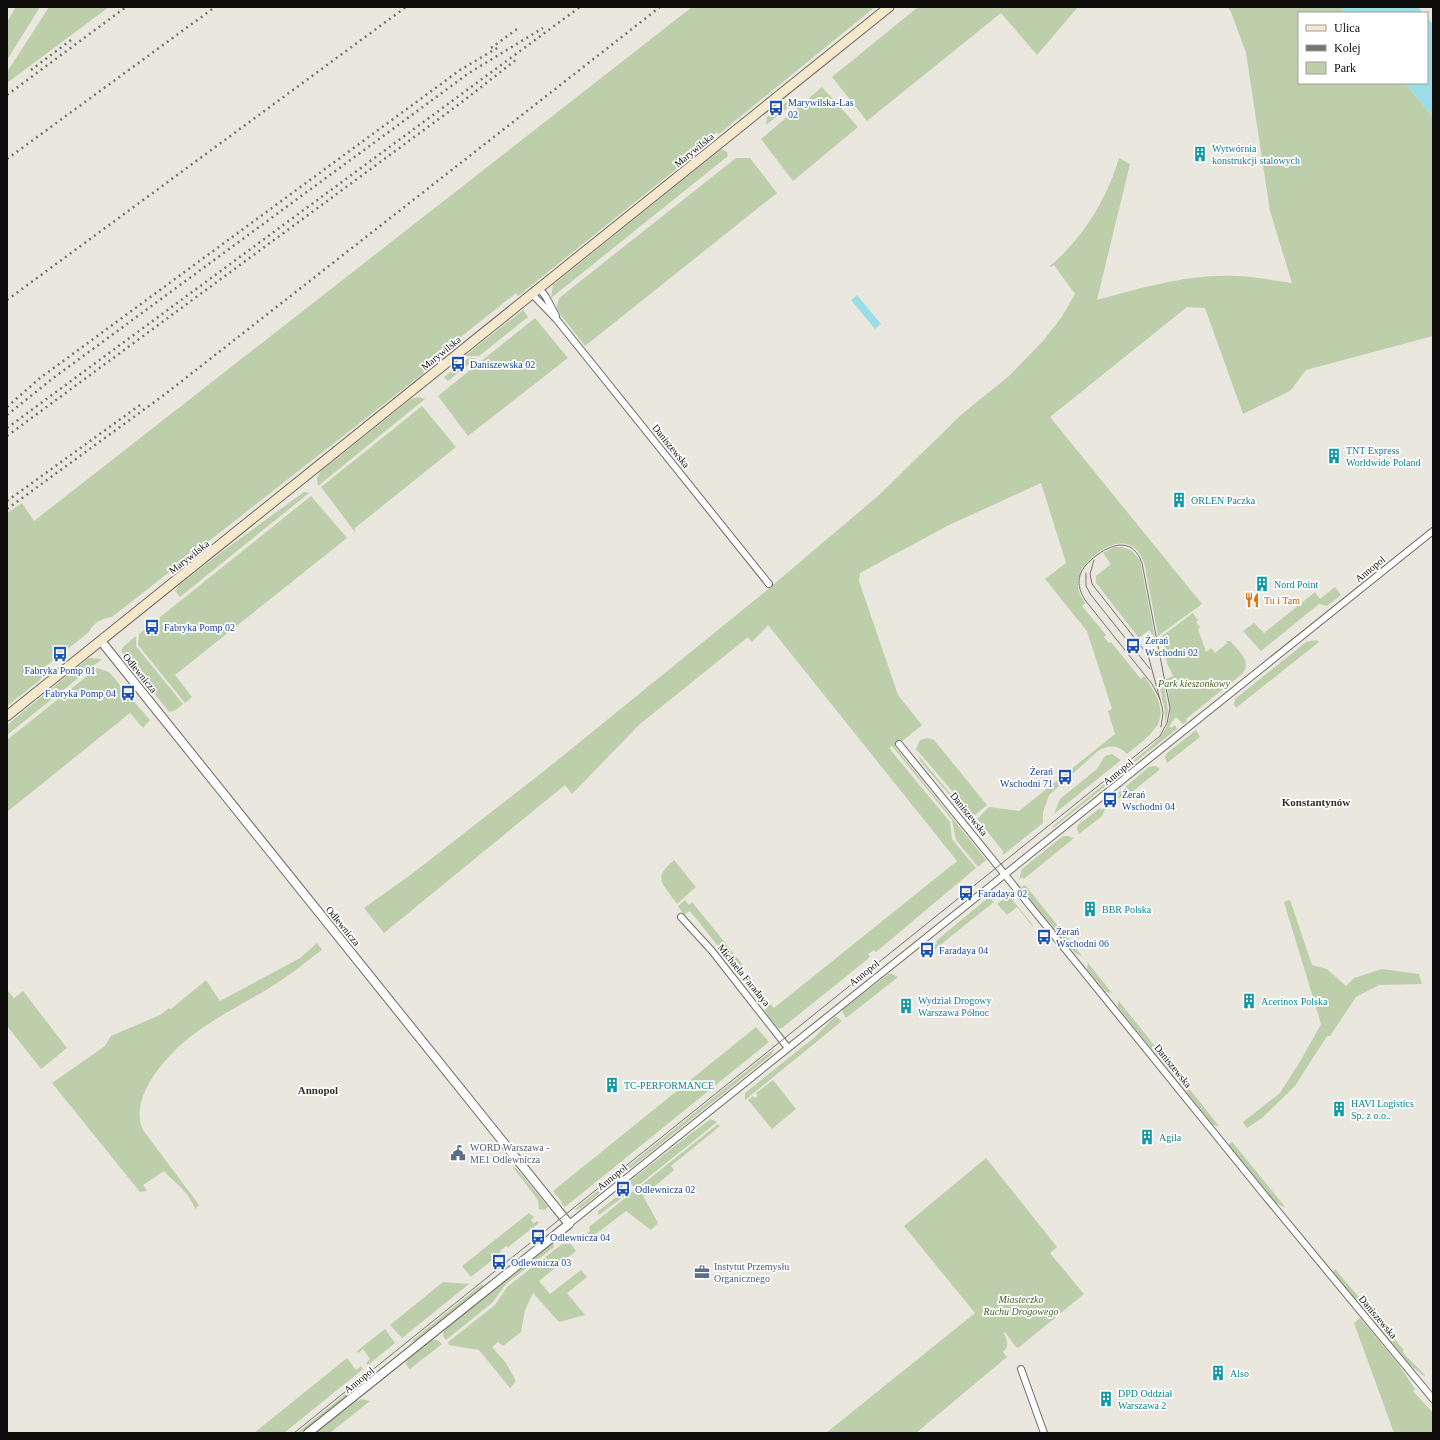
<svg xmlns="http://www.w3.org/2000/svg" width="1440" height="1440" font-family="'Times New Roman',serif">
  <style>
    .green { fill: #bdcfaa }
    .water { fill: #99dde7 }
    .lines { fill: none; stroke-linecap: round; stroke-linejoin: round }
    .minor-casing { stroke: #6f6c65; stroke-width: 8 }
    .tertiary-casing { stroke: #6f6c65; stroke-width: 10 }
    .secondary-casing { stroke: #6f6c65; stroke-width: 11 }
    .minor { stroke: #fff; stroke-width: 6 }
    .tertiary { stroke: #fff; stroke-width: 8 }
    .secondary { stroke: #f6e8cc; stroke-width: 9 }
    .tram { stroke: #777570; stroke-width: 1 }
    .rail { stroke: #777570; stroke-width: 2.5; stroke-dasharray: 2 4; stroke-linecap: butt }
    .labels { text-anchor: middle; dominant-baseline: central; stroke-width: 3.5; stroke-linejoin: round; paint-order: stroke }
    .transit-label { font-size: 10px; fill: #164399; stroke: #fff; text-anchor: start }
    .culture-label { font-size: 10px; fill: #0d838f; stroke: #fff; text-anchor: start }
    .street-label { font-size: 10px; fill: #0d0c0a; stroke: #fff }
    .food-label { font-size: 10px; fill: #c56008; stroke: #fff; text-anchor: start }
    .park-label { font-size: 10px; font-style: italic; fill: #466220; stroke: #fff }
    .service-label { font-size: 10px; fill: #4e5e75; stroke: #fff; text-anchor: start }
    .neighbourhood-label { font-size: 11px; font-weight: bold; fill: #33302a; stroke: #fff }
  </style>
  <rect width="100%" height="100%" fill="#eae7de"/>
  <!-- green -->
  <path class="green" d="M 16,7 L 40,7 L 7,60 L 7,22 Z
    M 49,7 L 109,7 L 7,83 L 7,72 Z
    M 692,7 L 875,7 L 719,134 L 717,132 L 690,154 L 690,158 L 518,296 L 516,293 L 427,364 L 430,368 L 112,617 C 101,619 94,622 89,632 L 45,667 L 46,672 L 39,681 L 7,706 L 7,513 L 22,503 L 34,521 Z
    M 918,7 L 1078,7 L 1037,55 L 1001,13 L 867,121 L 832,77 Z
    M 1227,7 L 1341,7 L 1346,13 L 1299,13 L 1299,83 L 1405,83 L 1433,117 L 1433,336 L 1306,370 L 1290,391 L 1243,414 L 1205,308 L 1187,307 L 1050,417 L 1202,604 L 1158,636 L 1145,566 C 1137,537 1115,539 1095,555 C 1078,569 1072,584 1085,603 L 1082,606 L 1106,635 L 1104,637 L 1109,643 L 1111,642 L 1141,679 L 1144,676 C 1173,717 1162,726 1127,754 C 1119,745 1108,744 1098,751 L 1049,795 L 1043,812 L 1043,823 L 1003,855 L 1003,851 L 977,819 L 989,807 L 1019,811 L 1115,734 L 1108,711 L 1112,709 L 1087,631 L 1045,579 L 1066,563 L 1041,483 L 947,526 L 860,573 L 859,581 L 898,695 L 922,725 L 895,747 L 986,860 L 978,867 L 956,840 L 952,820 L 892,746 L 889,748 L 950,822 L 952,839 L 976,868 L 876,952 L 874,950 L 868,954 L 870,957 L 864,962 L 782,1028 L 778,1028 C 771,1019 760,1010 765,998 L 774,1008 L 957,861 L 768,625 L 752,642 L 748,637 L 640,724 L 572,794 L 565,785 L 384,933 L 364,908 L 413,873 L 549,767 L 761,595 L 879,495 L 962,414 L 1009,376 L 1043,341 L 1061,318 L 1075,294 L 1054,265 L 1051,267 L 1050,266 C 1083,238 1107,199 1119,158 L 1130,164 L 1097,300 C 1142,288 1187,274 1235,276 C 1254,276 1274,281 1292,283 L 1270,211 L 1246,53 L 1231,12 Z
    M 822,87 L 858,127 L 793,181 L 761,139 Z
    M 788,101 L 795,102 L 766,125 L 767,117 Z
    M 721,149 L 727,152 L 728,156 L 551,298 L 553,285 Z
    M 736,158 L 750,158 L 777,193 L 585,346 L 556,309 L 559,298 Z
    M 523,310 L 528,317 L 479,356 L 465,356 Z
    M 535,318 L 568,358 L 468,436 L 438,396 Z
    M 476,358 L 448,381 L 444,377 L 467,359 Z
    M 418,397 L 425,399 L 318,486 L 317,478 L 321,471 L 411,399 Z
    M 422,406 L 456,447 L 355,528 L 355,532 L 321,487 Z
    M 304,492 L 309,493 L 180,597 L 175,591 L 179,585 L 227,548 Z
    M 311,496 L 347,538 L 175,675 L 192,697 L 185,703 L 138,645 L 139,634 Z
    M 1114,547 L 1122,547 L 1131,550 L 1140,560 L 1155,638 L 1149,630 L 1139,638 L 1096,583 L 1096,576 L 1111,564 L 1103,553 Z
    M 1335,587 L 1341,595 L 1327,606 L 1319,604 L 1261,651 L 1243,631 L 1254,623 L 1264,633 L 1315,592 L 1320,599 Z
    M 1193,613 L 1198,620 L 1196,622 L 1200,627 L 1198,629 L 1206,652 L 1211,648 L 1215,653 L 1227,643 L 1226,641 L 1230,641 C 1238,650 1253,662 1242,674 L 1186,719 L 1187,721 L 1183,724 L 1176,717 L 1169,726 L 1171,728 L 1175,725 L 1177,729 L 1135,762 L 1133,761 C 1170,731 1175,726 1166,679 L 1173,676 L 1167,663 L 1162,636 Z
    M 136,636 L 136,646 L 183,704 L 176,710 L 169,712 L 121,651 L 123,647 Z
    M 1316,640 L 1319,642 L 1236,708 L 1234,705 L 1235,699 L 1306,642 Z
    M 89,658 L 102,659 L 7,735 L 7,725 Z
    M 97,668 L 109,672 L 150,720 L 143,728 L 130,713 L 7,812 L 7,740 Z
    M 1163,679 L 1168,711 L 1165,724 L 1165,711 L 1158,680 Z
    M 1196,730 L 1200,737 L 1167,763 L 1165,757 L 1167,753 Z
    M 927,738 L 934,740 L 987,805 L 975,815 L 972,814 L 916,749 L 920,740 Z
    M 1112,754 L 1121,760 L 1054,814 L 1060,799 L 1097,769 L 1105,756 Z
    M 918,755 L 999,852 C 974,821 946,792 921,762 Z
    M 1126,766 L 1127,769 L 1053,828 L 1053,826 Z
    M 1156,766 L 1160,769 L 1125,798 L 1116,798 L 1120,795 L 1118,793 L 1149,767 Z
    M 1106,807 L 1102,816 L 1079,834 L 1077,829 L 1078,825 L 1100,808 L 1101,810 Z
    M 1063,836 L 1068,836 L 1074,838 L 1024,879 L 1022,877 L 1019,880 L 1022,869 Z
    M 674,860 L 696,887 L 677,904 C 664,884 651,879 674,860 Z
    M 1024,885 L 1026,886 L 1082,956 L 1075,953 L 1021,888 Z
    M 989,897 L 994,902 L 934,950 L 931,948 L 937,943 L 936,941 Z
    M 1010,897 L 1032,924 L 1033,927 L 1017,907 L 1007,915 L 997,904 L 1005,898 Z
    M 685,900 L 689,905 L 692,902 L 743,965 L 737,970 L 690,911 L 684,915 L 678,906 Z
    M 1290,900 L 1312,965 L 1327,969 L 1346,986 L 1354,978 L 1382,969 L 1419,974 L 1422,984 L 1379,985 L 1356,997 L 1330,1036 L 1327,1036 L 1295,1086 L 1262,1118 L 1247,1128 L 1243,1122 L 1280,1093 L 1301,1060 L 1321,1024 L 1284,902 Z
    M 317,943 L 322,950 C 309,959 297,970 283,979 C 254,999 218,1015 190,1037 C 166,1056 128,1098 143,1130 L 199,1205 L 195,1209 C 190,1193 175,1183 164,1171 L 143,1185 L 147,1191 L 140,1192 L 52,1083 L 105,1046 L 111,1036 L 160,1015 L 169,1008 L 171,1009 L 206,980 L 220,1001 L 300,958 Z
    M 1088,963 L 1112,993 L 1106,992 L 1087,969 Z
    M 890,973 L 898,977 L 846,1018 L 843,1013 L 843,1009 Z
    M 7,990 L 14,998 L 23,991 L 67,1048 L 41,1069 L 7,1026 Z
    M 1118,1000 L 1219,1126 L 1213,1125 L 1118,1007 Z
    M 835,1016 L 842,1021 L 745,1100 L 745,1093 L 816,1036 Z
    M 756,1027 L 769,1042 L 565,1207 L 561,1203 L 562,1202 L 553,1191 Z
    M 775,1048 L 771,1055 L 581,1208 L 574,1210 Z
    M 773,1080 L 796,1109 L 772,1129 L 748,1100 L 753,1096 L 755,1098 L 758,1096 L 756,1093 Z
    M 711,1119 L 717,1122 L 635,1188 L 629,1182 L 690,1134 Z
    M 718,1124 L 720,1126 L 671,1166 L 674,1170 L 643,1196 L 658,1223 L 651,1230 L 626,1211 L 588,1240 L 584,1236 L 590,1231 L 589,1227 Z
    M 1232,1142 L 1233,1143 L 1286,1208 L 1276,1203 L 1228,1145 Z
    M 986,1158 L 1057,1247 L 1050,1253 L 1084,1294 L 1018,1348 L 1015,1346 L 1005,1332 L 1004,1333 C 1007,1341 1010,1346 1003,1352 L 1007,1357 L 916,1433 L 826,1433 L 975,1313 L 904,1226 Z
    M 512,1166 L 517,1169 L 548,1207 L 545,1210 L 539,1209 L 538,1200 Z
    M 629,1187 L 631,1191 L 599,1215 L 597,1212 Z
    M 529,1213 L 534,1217 L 531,1220 L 534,1223 L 537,1221 L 539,1223 L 508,1247 L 506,1246 L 500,1251 L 501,1253 L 471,1277 L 462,1266 Z
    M 553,1242 L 554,1247 L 506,1284 L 492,1303 L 446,1340 L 443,1336 L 444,1329 Z
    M 562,1244 L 571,1244 L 576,1251 L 539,1281 L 550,1294 L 581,1270 L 587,1277 L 567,1293 L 585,1315 L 559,1322 L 533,1293 L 525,1310 L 521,1332 L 503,1346 L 498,1342 L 492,1347 L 506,1363 L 516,1381 L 510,1388 L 479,1350 L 449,1345 L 448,1342 L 495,1305 L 507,1287 Z
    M 1335,1269 L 1403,1349 L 1403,1353 L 1425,1375 L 1424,1376 L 1409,1364 L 1333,1272 Z
    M 443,1282 L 469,1284 L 402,1338 L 390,1325 Z
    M 482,1284 L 484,1287 L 417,1340 L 410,1342 Z
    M 1360,1318 L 1399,1365 L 1415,1389 L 1413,1391 L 1433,1413 L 1433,1433 L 1394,1433 L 1354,1323 Z
    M 385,1329 L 395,1343 L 368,1365 L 366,1363 L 370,1359 L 363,1349 L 358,1353 L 357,1351 Z
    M 431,1340 L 437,1340 L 442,1344 L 410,1369 L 406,1365 L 407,1360 Z
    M 347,1358 L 356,1370 L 361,1366 L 363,1369 L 284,1433 L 254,1433 Z
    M 368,1376 L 368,1379 L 301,1433 L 297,1433 Z
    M 361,1399 L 370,1401 L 330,1433 L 315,1433 L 353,1403 Z"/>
  <!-- water -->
  <path class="water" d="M 1341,7 L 1418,7 L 1423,13 L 1346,13 Z
    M 1427,17 L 1433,25 L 1433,117 L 1405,83 L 1427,83 Z
    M 857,295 L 881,324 L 875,329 L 851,300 Z"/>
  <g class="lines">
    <!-- minor casing -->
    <g class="minor-casing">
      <path id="minor" d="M 539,288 L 546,297 L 556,316
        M 532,294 L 557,320 L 769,584
        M 899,744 L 1262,1192 L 1433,1399
        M 681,917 L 712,951 L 788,1048
        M 569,1224 L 1433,531
        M 1021,1369 L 1044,1433"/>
    </g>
    <!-- tertiary casing -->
    <g class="tertiary-casing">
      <path id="tertiary" d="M 101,641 L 569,1224 L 308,1433"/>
    </g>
    <!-- secondary casing -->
    <g class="secondary-casing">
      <path id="secondary" d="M 7,716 L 889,7"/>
    </g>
    <!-- minor -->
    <use href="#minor" class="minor"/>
    <!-- tertiary -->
    <use href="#tertiary" class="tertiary"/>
    <!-- secondary -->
    <use href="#secondary" class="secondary"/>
    <!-- tram -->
    <path class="tram" d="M 1094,560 L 1090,574 L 1092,584 L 1148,655 L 1162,707 L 1163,713 L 1161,727
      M 1086,573 L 1086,586 L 1091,595 L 1150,669
      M 294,1433 L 1160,736 L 1167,723 L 1170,708 L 1142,563 C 1133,539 1115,542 1097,555 C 1080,568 1073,580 1085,600 L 1152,684 L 1160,699"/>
    <!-- rail -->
    <path class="rail" d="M 491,48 L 517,29
      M 31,70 L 71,40
      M 7,95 L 126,7
      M 7,159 L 215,7
      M 7,300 L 406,7
      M 7,407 L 40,378 L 460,70 L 499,47
      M 7,415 L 52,379 L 469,73 L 543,28
      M 7,428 L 580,7
      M 7,436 L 462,102 L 517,59
      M 7,501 L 140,405
      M 7,509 L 164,395 L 660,7"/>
  </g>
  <!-- icons -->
  <defs>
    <g id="bus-bare" transform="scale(1.2)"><path d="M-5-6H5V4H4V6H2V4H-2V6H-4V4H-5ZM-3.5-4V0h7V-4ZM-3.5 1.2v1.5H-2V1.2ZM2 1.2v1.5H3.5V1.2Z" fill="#1a4fb4" stroke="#fff" stroke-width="2.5" paint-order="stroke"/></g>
    <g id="building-bare" transform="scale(1.2)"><path d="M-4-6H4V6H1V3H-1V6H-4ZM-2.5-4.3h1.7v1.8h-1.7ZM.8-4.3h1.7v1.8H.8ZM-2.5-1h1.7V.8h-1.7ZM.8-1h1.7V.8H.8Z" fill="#0f9aa8" stroke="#fff" stroke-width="2.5" paint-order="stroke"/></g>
    <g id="restaurant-bare" transform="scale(1.2)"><path d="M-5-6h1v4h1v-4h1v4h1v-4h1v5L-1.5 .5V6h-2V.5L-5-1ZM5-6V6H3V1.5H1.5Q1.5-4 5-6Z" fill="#e8710a" stroke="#fff" stroke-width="2.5" paint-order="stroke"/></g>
    <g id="civic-bare" transform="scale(1.2)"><path d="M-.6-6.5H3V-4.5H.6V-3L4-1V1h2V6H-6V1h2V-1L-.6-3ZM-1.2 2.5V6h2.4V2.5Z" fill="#5c6f8a" stroke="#fff" stroke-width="2.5" paint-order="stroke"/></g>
    <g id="office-bare" transform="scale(1.2)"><path d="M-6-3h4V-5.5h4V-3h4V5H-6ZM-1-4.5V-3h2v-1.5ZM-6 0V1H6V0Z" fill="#5c6f8a" stroke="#fff" stroke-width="2.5" paint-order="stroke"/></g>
  </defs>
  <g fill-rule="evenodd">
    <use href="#bus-bare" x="776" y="108"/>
    <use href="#building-bare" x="1200" y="154"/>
    <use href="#bus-bare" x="458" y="364"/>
    <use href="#building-bare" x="1334" y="456"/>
    <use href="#building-bare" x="1179" y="500"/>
    <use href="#building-bare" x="1262" y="584"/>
    <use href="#restaurant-bare" x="1252" y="600"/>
    <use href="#bus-bare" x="152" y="627"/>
    <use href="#bus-bare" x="1133" y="646"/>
    <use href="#bus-bare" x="60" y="654"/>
    <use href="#bus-bare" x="128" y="693"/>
    <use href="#bus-bare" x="1065" y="777"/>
    <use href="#bus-bare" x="1110" y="800"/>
    <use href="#bus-bare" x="966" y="893"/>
    <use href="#building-bare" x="1090" y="909"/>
    <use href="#bus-bare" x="1044" y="937"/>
    <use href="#bus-bare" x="927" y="950"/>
    <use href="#building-bare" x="1249" y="1001"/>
    <use href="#building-bare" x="906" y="1006"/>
    <use href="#building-bare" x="612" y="1085"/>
    <use href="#building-bare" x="1339" y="1109"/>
    <use href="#building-bare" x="1147" y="1137"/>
    <use href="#civic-bare" x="458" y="1153"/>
    <use href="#bus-bare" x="623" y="1189"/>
    <use href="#bus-bare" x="538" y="1237"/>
    <use href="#bus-bare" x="499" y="1262"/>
    <use href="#office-bare" x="702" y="1272"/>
    <use href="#building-bare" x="1218" y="1373"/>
    <use href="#building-bare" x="1106" y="1399"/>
  </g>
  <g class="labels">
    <!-- transit labels -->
    <g class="transit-label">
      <text x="788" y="102">Marywilska-Las<tspan x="788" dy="12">02</tspan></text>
      <text x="470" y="364">Daniszewska 02</text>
      <text x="164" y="627">Fabryka Pomp 02</text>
      <text x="1145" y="640">Żerań<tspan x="1145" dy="12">Wschodni 02</tspan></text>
      <text x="60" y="670" text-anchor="middle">Fabryka Pomp 01</text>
      <text x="116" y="693" text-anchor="end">Fabryka Pomp 04</text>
      <text x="1053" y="771" text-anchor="end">Żerań<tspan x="1053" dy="12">Wschodni 71</tspan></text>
      <text x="1122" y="794">Żerań<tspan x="1122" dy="12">Wschodni 04</tspan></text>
      <text x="978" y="893">Faradaya 02</text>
      <text x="1056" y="931">Żerań<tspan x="1056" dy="12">Wschodni 06</tspan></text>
      <text x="939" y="950">Faradaya 04</text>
      <text x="635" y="1189">Odlewnicza 02</text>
      <text x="550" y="1237">Odlewnicza 04</text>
      <text x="511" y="1262">Odlewnicza 03</text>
    </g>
    <!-- culture labels -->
    <g class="culture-label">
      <text x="1212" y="148">Wytwórnia<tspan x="1212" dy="12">konstrukcji stalowych</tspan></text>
      <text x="1346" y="450">TNT Express<tspan x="1346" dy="12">Worldwide Poland</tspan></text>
      <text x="1191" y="500">ORLEN Paczka</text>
      <text x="1274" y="584">Nord Point</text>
      <text x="1102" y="909">BBR Polska</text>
      <text x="918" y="1000">Wydział Drogowy<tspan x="918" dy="12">Warszawa Północ</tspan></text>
      <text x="1261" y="1001">Acerinox Polska</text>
      <text x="624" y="1085">TC-PERFORMANCE</text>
      <text x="1351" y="1103">HAVI Logistics<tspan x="1351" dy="12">Sp. z o.o..</tspan></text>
      <text x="1159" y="1137">Agila</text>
      <text x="1230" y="1373">Also</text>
      <text x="1118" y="1393">DPD Oddział<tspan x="1118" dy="12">Warszawa 2</tspan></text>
    </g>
    <!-- street labels -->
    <g class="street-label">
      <text transform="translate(694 150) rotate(-39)">Marywilska</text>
      <text transform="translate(441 353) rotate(-39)">Marywilska</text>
      <text transform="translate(671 446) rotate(51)">Daniszewska</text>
      <text transform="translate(189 557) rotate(-38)">Marywilska</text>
      <text transform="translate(1370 569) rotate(-39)">Annopol</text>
      <text transform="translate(140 673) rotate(51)">Odlewnicza</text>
      <text transform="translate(1118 772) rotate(-39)">Annopol</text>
      <text transform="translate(969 814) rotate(51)">Daniszewska</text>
      <text transform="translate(343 926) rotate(51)">Odlewnicza</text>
      <text transform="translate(864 973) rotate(-39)">Annopol</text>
      <text transform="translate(744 975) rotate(51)">Michaela Faradaya</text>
      <text transform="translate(1173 1066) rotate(51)">Daniszewska</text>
      <text transform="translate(612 1177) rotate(-39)">Annopol</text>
      <text transform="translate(1378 1317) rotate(50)">Daniszewska</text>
      <text transform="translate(359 1380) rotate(-39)">Annopol</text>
    </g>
    <!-- food labels -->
    <g class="food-label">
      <text x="1264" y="600">Tu i Tam</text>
    </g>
    <!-- park labels -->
    <g class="park-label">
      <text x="1194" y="683">Park kieszonkowy</text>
      <text x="1021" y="1299">Miasteczko<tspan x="1021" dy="12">Ruchu Drogowego</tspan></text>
    </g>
    <!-- service labels -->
    <g class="service-label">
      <text x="470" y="1147">WORD Warszawa -<tspan x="470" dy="12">ME1 Odlewnicza</tspan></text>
      <text x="714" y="1266">Instytut Przemysłu<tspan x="714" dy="12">Organicznego</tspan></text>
    </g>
    <!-- neighbourhood labels -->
    <g class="neighbourhood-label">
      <text x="1316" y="802">Konstantynów</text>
      <text x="318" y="1090">Annopol</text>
    </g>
  </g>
  <!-- border -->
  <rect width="1440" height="1440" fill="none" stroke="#0d0c0a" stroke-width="16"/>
  <!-- legend -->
  <rect x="1298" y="12" width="130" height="72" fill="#ffffff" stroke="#9e9e9d"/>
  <rect x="1306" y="25" width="20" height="6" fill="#f6e8cc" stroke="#9e9e9d"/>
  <text x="1334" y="32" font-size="12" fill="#0d0c0a">Ulica</text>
  <rect x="1306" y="45" width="20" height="6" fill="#777570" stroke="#9e9e9d"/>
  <text x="1334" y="52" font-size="12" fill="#0d0c0a">Kolej</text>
  <rect x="1306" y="62" width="20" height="12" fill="#bdcfaa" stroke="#9e9e9d"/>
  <text x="1334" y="72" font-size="12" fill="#0d0c0a">Park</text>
</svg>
